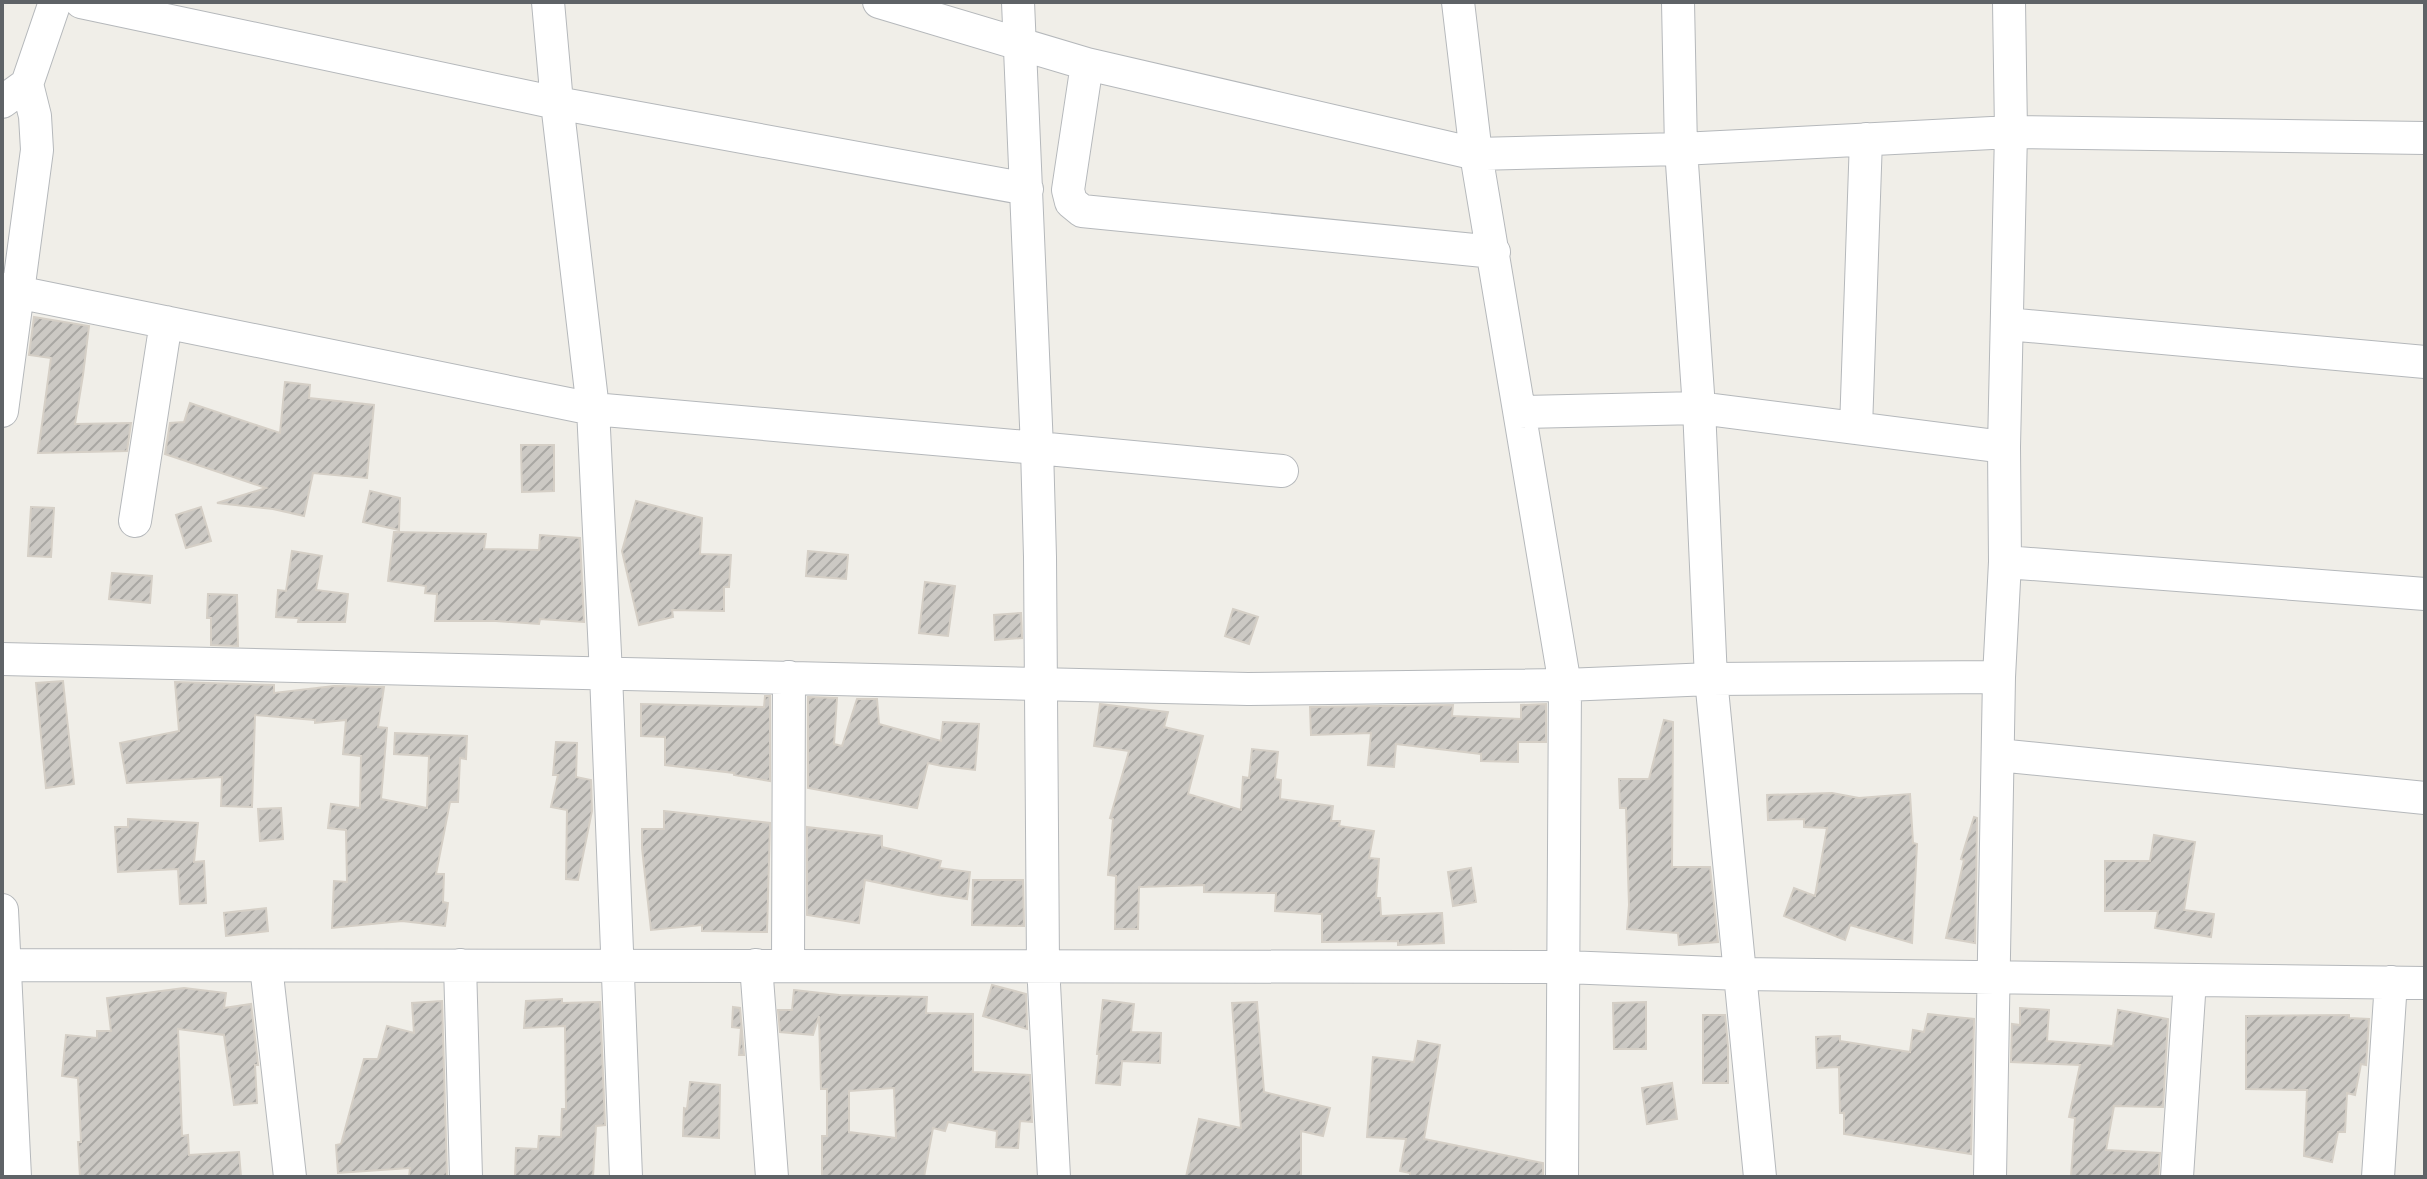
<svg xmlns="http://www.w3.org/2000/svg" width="2427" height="1179" font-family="Overpass,sans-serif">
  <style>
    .building { fill: url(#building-hatch); stroke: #d5cfc6; stroke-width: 2; fill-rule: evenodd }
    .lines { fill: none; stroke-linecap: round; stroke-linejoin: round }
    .minor-casing { stroke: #b5b8bb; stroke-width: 34 }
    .minor { stroke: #fff; stroke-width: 32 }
  </style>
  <defs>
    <pattern id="building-hatch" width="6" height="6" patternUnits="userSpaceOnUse" patternTransform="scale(2)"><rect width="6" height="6" fill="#ccc9c4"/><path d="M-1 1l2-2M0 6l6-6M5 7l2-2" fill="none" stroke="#a9a7a3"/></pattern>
  </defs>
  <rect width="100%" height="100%" fill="#f0eee8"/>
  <!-- building -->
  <path class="building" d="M 34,317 L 89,326 L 83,375 L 75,424 L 131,423 L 127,451 L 38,453 L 51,358 L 29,355 Z
    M 285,382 L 310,385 L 309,398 L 374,405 L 367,478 L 313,473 L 304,516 L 273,509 L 217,503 L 266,488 L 165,454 L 170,423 L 184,422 L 190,403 L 280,433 Z
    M 521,445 L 554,445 L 554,491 L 522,492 Z
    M 370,491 L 400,498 L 399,530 L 363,522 Z
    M 636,501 L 702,518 L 700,554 L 731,555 L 729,587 L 724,587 L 724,611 L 672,610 L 673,617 L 639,625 L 622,551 Z
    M 31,507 L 54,508 L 51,557 L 28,556 Z
    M 201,507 L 211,541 L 186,548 L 176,515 Z
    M 394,532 L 486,534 L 484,549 L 539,550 L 540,535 L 580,538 L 584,622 L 540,619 L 539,624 L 496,621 L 435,621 L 437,594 L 425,593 L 426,586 L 388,581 Z
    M 292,551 L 322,556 L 316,590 L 348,594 L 345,622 L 298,622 L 299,618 L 276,617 L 278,590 L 286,591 Z
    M 808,551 L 848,555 L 846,579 L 806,576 Z
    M 112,573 L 152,576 L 150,603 L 109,599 Z
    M 925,582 L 955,586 L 948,636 L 919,633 Z
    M 208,594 L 237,595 L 238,646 L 211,645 L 211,618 L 207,618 Z
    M 1233,609 L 1258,617 L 1249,644 L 1225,636 Z
    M 1021,613 L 1022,638 L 995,640 L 994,615 Z
    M 63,681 L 74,784 L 46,788 L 36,683 Z
    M 175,682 L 274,685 L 274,693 L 334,686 L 384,687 L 378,727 L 387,728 L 381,799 L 427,808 L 429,756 L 394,754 L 395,733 L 467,736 L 466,759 L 460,758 L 458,802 L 450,802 L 436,874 L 444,874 L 443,902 L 448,903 L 445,926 L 402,921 L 332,928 L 334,881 L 347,882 L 346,830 L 328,828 L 331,804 L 360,808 L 361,756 L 343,754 L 346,720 L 315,723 L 315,720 L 255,715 L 252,807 L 221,806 L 222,777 L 127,783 L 120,743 L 179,731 Z
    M 765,696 L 770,696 L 770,781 L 734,775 L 734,773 L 665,765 L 665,737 L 641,736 L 641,704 L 764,707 Z
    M 808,697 L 837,698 L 834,744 L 842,746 L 857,699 L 877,699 L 879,724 L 941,741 L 943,722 L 979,724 L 975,770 L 942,766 L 928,763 L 917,808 L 808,788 Z
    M 1100,704 L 1168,712 L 1164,727 L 1203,736 L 1188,794 L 1241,810 L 1243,777 L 1249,778 L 1252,749 L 1278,752 L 1275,779 L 1281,780 L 1280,799 L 1333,806 L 1331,821 L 1340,821 L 1339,826 L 1374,831 L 1369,858 L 1379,859 L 1376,898 L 1380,898 L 1381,916 L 1442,913 L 1444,943 L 1398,945 L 1398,941 L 1322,942 L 1322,914 L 1275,911 L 1276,893 L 1204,892 L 1204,885 L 1139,887 L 1138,929 L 1115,929 L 1116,876 L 1108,875 L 1113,819 L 1110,818 L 1129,751 L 1094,746 Z
    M 1546,704 L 1546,742 L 1518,742 L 1518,762 L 1481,761 L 1481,754 L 1396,744 L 1394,767 L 1368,765 L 1371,733 L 1311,735 L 1310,707 L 1453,705 L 1452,716 L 1521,719 L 1521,705 Z
    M 1664,720 L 1673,722 L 1672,867 L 1710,867 L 1718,942 L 1679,945 L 1678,933 L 1627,929 L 1629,905 L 1626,808 L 1620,808 L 1619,779 L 1649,779 Z
    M 556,742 L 577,743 L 576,777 L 591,780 L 592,811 L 578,880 L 566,879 L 567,810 L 551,807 L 558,775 L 553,775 Z
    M 1832,793 L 1859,798 L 1910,794 L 1913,843 L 1917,844 L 1912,943 L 1850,925 L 1845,940 L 1784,916 L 1794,888 L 1815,896 L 1827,828 L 1804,827 L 1804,819 L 1768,820 L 1767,795 Z
    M 281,808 L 283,839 L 260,841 L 258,809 Z
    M 664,811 L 770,823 L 767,932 L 702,931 L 702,925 L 651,930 L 642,848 L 642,829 L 664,829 Z
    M 1974,817 L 1977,818 L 1975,943 L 1946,938 L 1964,860 L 1961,859 Z
    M 128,819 L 198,823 L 194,862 L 204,861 L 206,903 L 180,904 L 178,869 L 118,872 L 115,827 L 128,827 Z
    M 807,827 L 882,836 L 882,847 L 941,861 L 939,868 L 970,872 L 967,899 L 938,895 L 865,880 L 859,923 L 807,915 Z
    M 2154,835 L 2195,842 L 2184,910 L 2214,914 L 2211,937 L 2155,928 L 2158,911 L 2105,911 L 2105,861 L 2150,861 Z
    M 1471,868 L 1476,902 L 1453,906 L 1448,872 Z
    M 973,880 L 1023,880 L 1024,926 L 972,925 Z
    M 266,908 L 268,931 L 226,936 L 224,913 Z
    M 992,985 L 1026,994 L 1027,1029 L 983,1016 Z
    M 184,988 L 226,993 L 224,1008 L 251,1004 L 258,1065 L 255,1065 L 257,1103 L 234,1105 L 224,1035 L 178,1029 L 182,1136 L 188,1135 L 189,1155 L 239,1152 L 241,1177 L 80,1177 L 78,1142 L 81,1142 L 78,1078 L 62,1076 L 66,1035 L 97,1038 L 97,1031 L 111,1031 L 107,998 Z
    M 794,990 L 839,995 L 927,997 L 926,1013 L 973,1014 L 973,1072 L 1030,1075 L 1032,1122 L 1020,1121 L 1018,1148 L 996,1147 L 997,1131 L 948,1122 L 945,1131 L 933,1128 L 924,1177 L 822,1177 L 822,1136 L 827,1136 L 827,1089 L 821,1089 L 819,1016 L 813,1035 L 780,1032 L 778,1010 L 792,1010 ZM 894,1088 L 896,1138 L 849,1132 L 849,1091 Z
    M 562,999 L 562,1003 L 600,1002 L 605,1125 L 596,1126 L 593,1177 L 515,1177 L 516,1148 L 538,1149 L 539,1136 L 561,1137 L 562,1109 L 566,1109 L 565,1026 L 524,1028 L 526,1001 Z
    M 1103,1000 L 1134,1004 L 1131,1032 L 1161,1033 L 1160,1063 L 1122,1061 L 1120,1085 L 1096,1083 L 1099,1054 L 1097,1054 Z
    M 442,1001 L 447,1177 L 409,1177 L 410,1168 L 338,1173 L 336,1145 L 341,1144 L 364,1059 L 378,1059 L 387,1026 L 414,1033 L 412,1003 Z
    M 1257,1002 L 1264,1092 L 1330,1108 L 1323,1136 L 1301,1131 L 1301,1177 L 1186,1177 L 1199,1119 L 1241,1128 L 1232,1003 Z
    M 1646,1002 L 1646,1049 L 1614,1049 L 1613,1003 Z
    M 733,1007 L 740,1008 L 744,1055 L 739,1055 L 741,1028 L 732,1027 Z
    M 2020,1008 L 2049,1010 L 2047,1041 L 2113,1046 L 2118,1010 L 2168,1019 L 2163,1107 L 2114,1106 L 2106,1150 L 2160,1153 L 2158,1177 L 2108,1175 L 2108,1177 L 2071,1177 L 2075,1118 L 2069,1117 L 2080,1065 L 2011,1062 L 2012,1024 L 2020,1025 Z
    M 1928,1014 L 1974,1019 L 1971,1154 L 1844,1134 L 1844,1113 L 1840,1113 L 1839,1067 L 1817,1068 L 1816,1037 L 1840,1036 L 1840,1041 L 1910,1052 L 1913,1030 L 1924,1032 Z
    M 1703,1015 L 1725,1015 L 1728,1047 L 1728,1083 L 1703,1083 Z
    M 2349,1015 L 2349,1018 L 2369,1019 L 2366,1065 L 2361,1064 L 2355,1095 L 2347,1093 L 2345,1132 L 2338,1132 L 2332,1162 L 2304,1156 L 2307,1090 L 2246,1089 L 2246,1016 Z
    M 1418,1041 L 1440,1045 L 1424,1139 L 1543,1163 L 1543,1177 L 1410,1177 L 1410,1173 L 1400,1171 L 1406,1139 L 1367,1137 L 1373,1057 L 1414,1062 Z
    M 690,1082 L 720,1085 L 719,1138 L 683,1136 L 684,1108 L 687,1109 Z
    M 1672,1083 L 1677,1119 L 1647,1124 L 1642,1088 Z"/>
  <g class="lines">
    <!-- minor casing -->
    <g class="minor-casing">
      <path id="minor" d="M 81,2 L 557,103 L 1027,189
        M 548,2 L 557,103 L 593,409 L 606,674 L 626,1177
        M 879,2 L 1087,64 L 1476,154 L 1681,149 L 2011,132 L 2425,138
        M 1018,2 L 1037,448 L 1282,471
        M 1458,2 L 1476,154 L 1565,685 L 1562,1177
        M 1678,2 L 1681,149 L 1699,408 L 1711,679 L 1760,1177
        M 1087,64 L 1068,190 L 1071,202 L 1082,211 L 1494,252
        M 2,102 L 27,84 L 55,2
        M 2,289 L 593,409 L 1037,448 L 1040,557 L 1043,965 L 1054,1177
        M 2007,324 L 2425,362
        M 2,411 L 37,150 L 35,116 L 27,84
        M 1520,412 L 1699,408 L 2004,447
        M 1856,428 L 1866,139
        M 135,521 L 166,322
        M 2005,562 L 2425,594
        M 2,659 L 1248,689 L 1565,685 L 1711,679 L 1999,677
        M 1998,755 L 2425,798
        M 2,910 L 15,1177
        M 2,965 L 1565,967 L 1741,974 L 2425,983
        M 460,965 L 466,1177
        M 756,965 L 772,1177
        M 788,965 L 789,677
        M 266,966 L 290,1177
        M 1990,1177 L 1999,677 L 2005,562 L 2004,447 L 2011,132 L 2009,2
        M 2177,1177 L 2190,980
        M 2378,1177 L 2391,982"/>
    </g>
    <!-- minor -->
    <use href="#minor" class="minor"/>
  </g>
  <!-- border -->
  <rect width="2427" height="1179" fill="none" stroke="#5f6367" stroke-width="8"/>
</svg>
